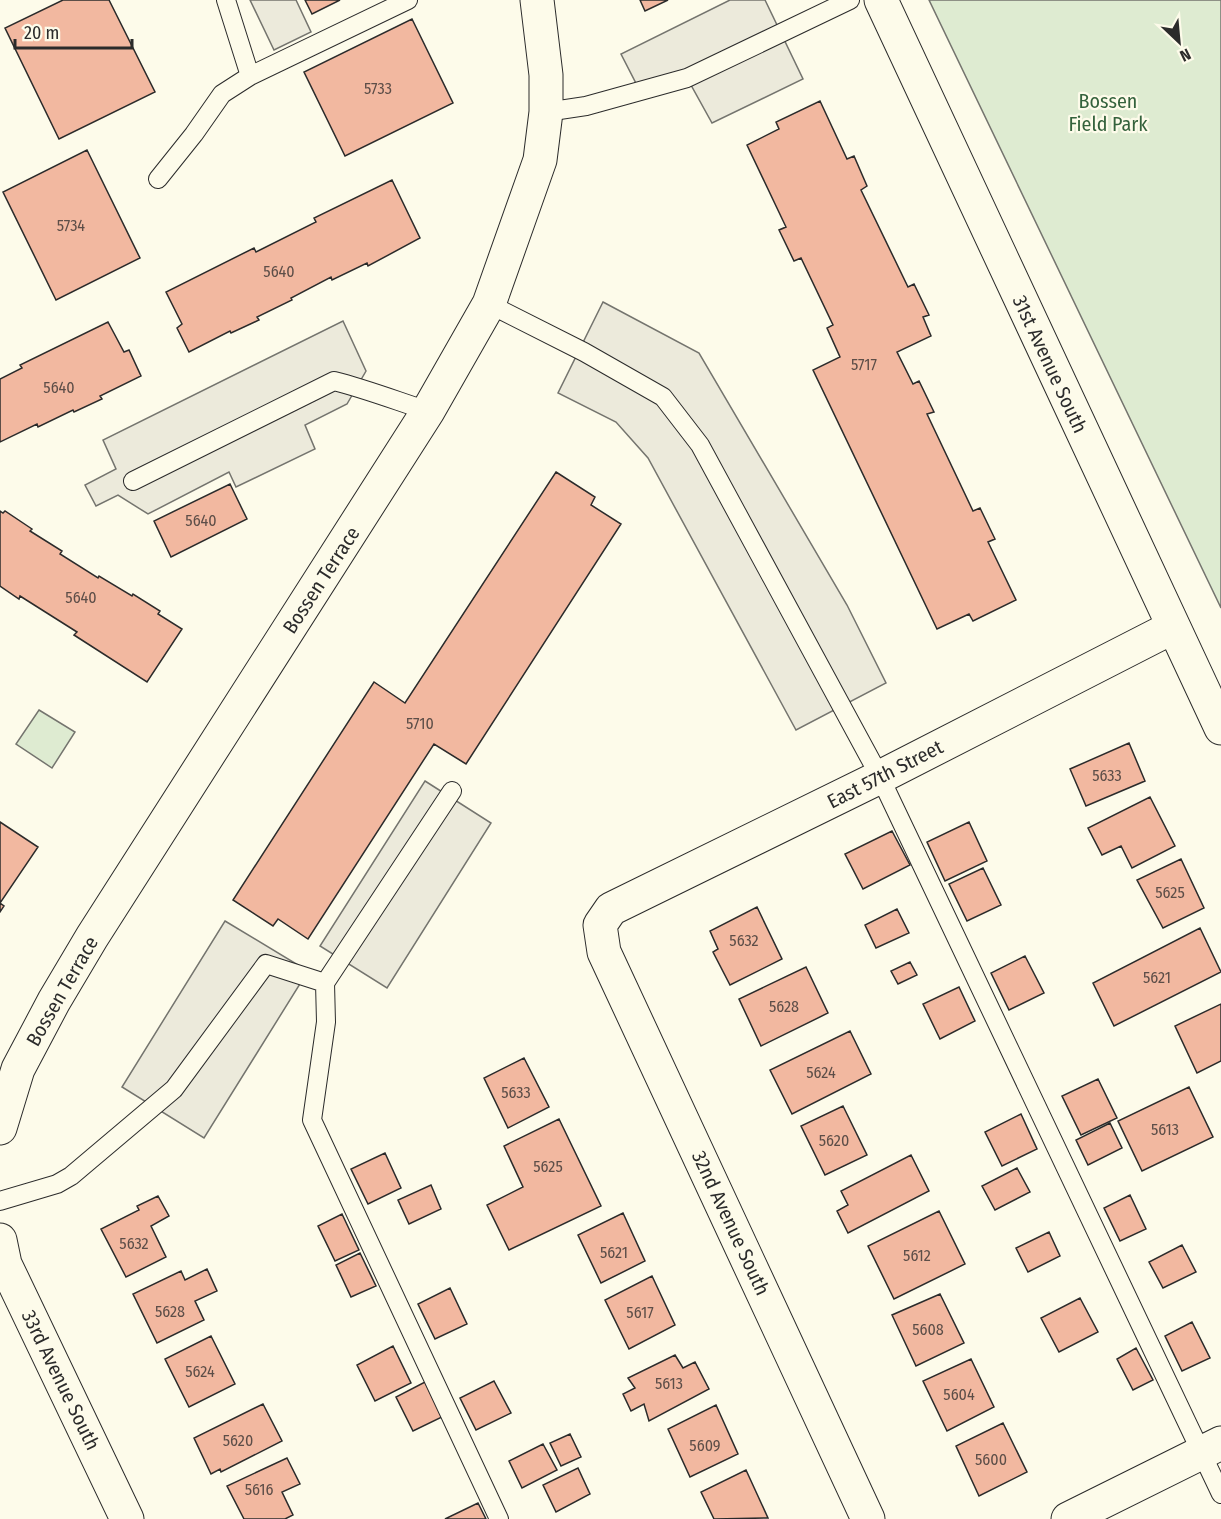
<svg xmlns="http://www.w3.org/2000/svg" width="1221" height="1519" font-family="'Fira Sans Condensed',sans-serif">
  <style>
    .green { fill: #deebd1; stroke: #74746e; stroke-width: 1.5 }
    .parking { fill: #eceadb; stroke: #74746e; stroke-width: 1.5 }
    .building { fill: #f2b8a0; stroke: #2b2b2b; stroke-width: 1.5 }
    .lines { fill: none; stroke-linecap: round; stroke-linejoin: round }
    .service-casing { stroke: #2b2b2b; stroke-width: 20 }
    .minor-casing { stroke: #2b2b2b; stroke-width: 35 }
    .service { stroke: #fdfbea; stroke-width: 18 }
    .minor { stroke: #fdfbea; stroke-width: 33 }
    .labels { text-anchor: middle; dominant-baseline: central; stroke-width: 4.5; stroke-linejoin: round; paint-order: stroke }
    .number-label { font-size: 16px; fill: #5d4e48 }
    .park-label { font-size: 20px; fill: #34623c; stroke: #fdfbea }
    .street-label { font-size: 20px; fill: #2b2b2b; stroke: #fdfbea }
  </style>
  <rect width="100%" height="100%" fill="#fdfbea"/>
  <!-- green -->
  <path class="green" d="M 929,0 L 1221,0 L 1221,608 Z
    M 39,710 L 75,732 L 52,768 L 16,744 Z"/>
  <!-- parking -->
  <path class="parking" d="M 250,0 L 296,0 L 311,32 L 274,50 Z
    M 730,0 L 765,0 L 803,79 L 712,123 L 687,78 L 640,91 L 621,54 Z
    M 603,302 L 699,353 L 847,605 L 886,683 L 796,730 L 648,458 L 616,422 L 558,393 Z
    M 343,321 L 366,371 L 347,404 L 305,425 L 315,449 L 236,487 L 229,472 L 148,514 L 118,495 L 96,506 L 85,485 L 116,469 L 103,440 Z
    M 425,781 L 491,823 L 387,988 L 320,946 Z
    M 225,921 L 308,971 L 204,1138 L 122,1087 Z"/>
  <!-- building -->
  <path class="building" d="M 63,0 L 109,0 L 155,92 L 59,139 L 5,28 Z
    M 305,0 L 340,0 L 312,14 Z
    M 640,0 L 668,0 L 645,11 Z
    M 412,19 L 453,103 L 345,156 L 304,72 Z
    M 820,101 L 847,159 L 854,156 L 867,186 L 861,190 L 908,287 L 914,284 L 929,315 L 923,317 L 931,336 L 897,352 L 913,384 L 919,381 L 934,412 L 927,414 L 973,511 L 980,508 L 995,539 L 988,542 L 1016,600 L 973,621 L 969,614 L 937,629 L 813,370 L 840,357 L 827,328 L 833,325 L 801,258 L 794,261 L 779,230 L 786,227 L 747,145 L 779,129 L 776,122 Z
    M 87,150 L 140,258 L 56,300 L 3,192 Z
    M 392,180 L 420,238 L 368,266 L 367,263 L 332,280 L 331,277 L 291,298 L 292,300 L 257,317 L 259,320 L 231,333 L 230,331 L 189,352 L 177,328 L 182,324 L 166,292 L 254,248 L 256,252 L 316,222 L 314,218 Z
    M 108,322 L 124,352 L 129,350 L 141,376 L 100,396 L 102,399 L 74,412 L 73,410 L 38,427 L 37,424 L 0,442 L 0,379 L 22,368 L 20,365 Z
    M 556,472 L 595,497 L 591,505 L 621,524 L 466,764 L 434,744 L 308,939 L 278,919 L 273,926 L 233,900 L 374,682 L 405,703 Z
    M 230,484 L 247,519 L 171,557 L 154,521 Z
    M 0,511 L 3,513 L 5,511 L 32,529 L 30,531 L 62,551 L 60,554 L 98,578 L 99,576 L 132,596 L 133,594 L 160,611 L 158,614 L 182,629 L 147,682 L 74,635 L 77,632 L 20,596 L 19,599 L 0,586 Z
    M 1129,743 L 1145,781 L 1086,806 L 1070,769 Z
    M 1150,797 L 1175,846 L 1132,868 L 1121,846 L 1102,855 L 1088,828 Z
    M 0,822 L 38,847 L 0,903 L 4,906 L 0,912 Z
    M 969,822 L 987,861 L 945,881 L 927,842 Z
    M 892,831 L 910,865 L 863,889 L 845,854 Z
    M 1181,859 L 1204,908 L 1163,928 L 1137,880 Z
    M 983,868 L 1001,905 L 967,921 L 949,884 Z
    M 757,907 L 782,959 L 730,985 L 713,952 L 718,949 L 710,931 Z
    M 897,909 L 909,933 L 876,948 L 865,925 Z
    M 1200,928 L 1221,972 L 1114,1026 L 1093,983 Z
    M 1025,956 L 1044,993 L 1009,1010 L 991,973 Z
    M 910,962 L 917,975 L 898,984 L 891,971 Z
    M 806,967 L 828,1013 L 761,1046 L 739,999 Z
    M 959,987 L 975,1021 L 940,1039 L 923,1004 Z
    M 1221,1004 L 1221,1061 L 1197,1073 L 1175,1026 Z
    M 850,1031 L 871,1074 L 792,1114 L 770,1070 Z
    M 524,1058 L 549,1107 L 508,1128 L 484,1078 Z
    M 1098,1079 L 1117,1118 L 1081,1135 L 1062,1096 Z
    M 1189,1087 L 1213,1137 L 1142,1171 L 1118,1121 Z
    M 843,1106 L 867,1155 L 825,1175 L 801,1126 Z
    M 1021,1114 L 1037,1149 L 1002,1166 L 985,1132 Z
    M 559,1119 L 601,1206 L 509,1250 L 487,1205 L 523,1187 L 504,1146 Z
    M 1110,1123 L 1122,1148 L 1088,1165 L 1076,1140 Z
    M 385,1153 L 401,1188 L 368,1204 L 351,1169 Z
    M 911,1155 L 929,1191 L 848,1233 L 837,1211 L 848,1205 L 841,1191 Z
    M 1017,1168 L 1030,1192 L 995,1210 L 982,1186 Z
    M 431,1185 L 441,1209 L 409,1224 L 398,1200 Z
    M 1130,1195 L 1146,1229 L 1120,1241 L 1104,1208 Z
    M 158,1196 L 169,1216 L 151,1226 L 166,1257 L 126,1277 L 101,1229 L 139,1210 L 137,1206 Z
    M 939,1211 L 965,1264 L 894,1299 L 868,1246 Z
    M 623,1213 L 645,1261 L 601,1283 L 578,1235 Z
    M 342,1214 L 359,1250 L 335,1261 L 318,1226 Z
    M 1049,1232 L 1060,1256 L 1028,1272 L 1016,1248 Z
    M 1182,1245 L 1196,1272 L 1163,1288 L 1149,1262 Z
    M 360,1253 L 376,1286 L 351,1297 L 336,1265 Z
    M 207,1269 L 217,1291 L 195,1301 L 204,1320 L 157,1343 L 133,1294 L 181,1271 L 185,1280 Z
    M 652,1276 L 675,1325 L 629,1349 L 605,1300 Z
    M 450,1288 L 467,1324 L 435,1339 L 418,1304 Z
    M 940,1294 L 964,1343 L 916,1366 L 892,1315 Z
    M 1080,1298 L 1098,1332 L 1059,1352 L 1041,1318 Z
    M 1192,1322 L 1210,1358 L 1182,1371 L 1165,1336 Z
    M 211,1336 L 235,1384 L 189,1407 L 165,1359 Z
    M 393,1346 L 411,1383 L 375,1401 L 357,1365 Z
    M 1136,1348 L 1153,1380 L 1133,1390 L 1117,1359 Z
    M 675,1355 L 683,1368 L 695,1362 L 709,1389 L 649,1421 L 644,1404 L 631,1411 L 623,1394 L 635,1388 L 628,1378 Z
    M 971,1359 L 994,1407 L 947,1431 L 923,1381 Z
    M 494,1381 L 511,1413 L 476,1430 L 460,1398 Z
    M 425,1382 L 442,1417 L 413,1431 L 396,1397 Z
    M 263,1404 L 282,1441 L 221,1472 L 220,1469 L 211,1474 L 194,1438 Z
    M 716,1405 L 738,1454 L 690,1477 L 668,1429 Z
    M 1003,1423 L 1027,1472 L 979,1496 L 956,1446 Z
    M 570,1434 L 581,1457 L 561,1466 L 550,1443 Z
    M 543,1444 L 557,1470 L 522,1488 L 509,1461 Z
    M 287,1458 L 300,1484 L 282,1492 L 293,1515 L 285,1519 L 244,1519 L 227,1486 Z
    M 578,1468 L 590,1494 L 556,1512 L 543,1485 Z
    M 746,1470 L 768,1518 L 714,1519 L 701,1492 Z
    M 478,1503 L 486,1519 L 445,1519 Z"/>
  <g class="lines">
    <!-- service casing -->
    <g class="service-casing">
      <path id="service" d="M 226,0 L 250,76 L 408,0
        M 546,112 L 586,106 L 687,78 L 850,0
        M 158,179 L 194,134 L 222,94 L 250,76
        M 489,304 L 584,352 L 663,397 L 700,445 L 880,777 L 1221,1494
        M 133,481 L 334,381 C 366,389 397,401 428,411
        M 325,983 L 326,1022 L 312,1120 L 499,1519
        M 0,1201 L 57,1184 L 71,1176 L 174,1089 L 266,964 L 325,983 L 452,791"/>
    </g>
    <!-- minor casing -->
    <g class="minor-casing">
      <path id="minor" d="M 881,0 L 1221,728
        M 0,1128 L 18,1069 L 54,1001 L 92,937 L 428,411 L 489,304 L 540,160 L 546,112 L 546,75 L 537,0
        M 0,1240 L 5,1264 L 127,1519
        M 868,1519 L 604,952 L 600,925 L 611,909 L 880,777 L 1173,627
        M 1068,1519 L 1221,1443"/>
    </g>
    <!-- service -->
    <use href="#service" class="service"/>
    <!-- minor -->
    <use href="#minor" class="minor"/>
  </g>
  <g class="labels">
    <!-- number labels -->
    <g class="number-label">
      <text x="378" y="88">5733</text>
      <text x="71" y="225">5734</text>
      <text x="279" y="271">5640</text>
      <text x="864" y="364">5717</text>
      <text x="59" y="387">5640</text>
      <text x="201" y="520">5640</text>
      <text x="81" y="597">5640</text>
      <text x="420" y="723">5710</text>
      <text x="1107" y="775">5633</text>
      <text x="1170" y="892">5625</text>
      <text x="744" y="940">5632</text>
      <text x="1157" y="977">5621</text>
      <text x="784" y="1006">5628</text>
      <text x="821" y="1072">5624</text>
      <text x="516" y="1092">5633</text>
      <text x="1165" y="1129">5613</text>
      <text x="834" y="1140">5620</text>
      <text x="548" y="1166">5625</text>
      <text x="134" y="1243">5632</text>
      <text x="614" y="1252">5621</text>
      <text x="917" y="1255">5612</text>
      <text x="170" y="1311">5628</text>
      <text x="640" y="1312">5617</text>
      <text x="928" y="1329">5608</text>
      <text x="200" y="1371">5624</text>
      <text x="669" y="1383">5613</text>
      <text x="959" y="1394">5604</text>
      <text x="238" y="1440">5620</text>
      <text x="705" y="1445">5609</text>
      <text x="991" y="1459">5600</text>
      <text x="259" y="1489">5616</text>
    </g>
    <!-- park labels -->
    <g class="park-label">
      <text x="1108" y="101">Bossen<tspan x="1108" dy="23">Field Park</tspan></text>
    </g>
    <!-- street labels -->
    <g class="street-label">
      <text transform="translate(1050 364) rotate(65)">31st Avenue South</text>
      <text transform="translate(321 580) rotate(-57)">Bossen Terrace</text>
      <text transform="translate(885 774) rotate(-27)">East 57th Street</text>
      <text transform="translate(62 991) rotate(-60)">Bossen Terrace</text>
      <text transform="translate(731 1223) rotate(65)">32nd Avenue South</text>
      <text transform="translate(61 1380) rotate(64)">33rd Avenue South</text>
    </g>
  </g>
  <!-- north arrow -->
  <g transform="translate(1179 42) rotate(154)" stroke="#fdfbea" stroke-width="4.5" paint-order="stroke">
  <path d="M0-4.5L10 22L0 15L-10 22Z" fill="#2b2b2b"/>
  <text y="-9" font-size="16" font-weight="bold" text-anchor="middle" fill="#2b2b2b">N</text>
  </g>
  <!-- scale -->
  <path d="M15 39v9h117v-9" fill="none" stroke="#2b2b2b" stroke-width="3"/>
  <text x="24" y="39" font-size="18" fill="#2b2b2b" stroke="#fdfbea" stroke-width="4.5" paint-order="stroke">20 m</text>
</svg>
